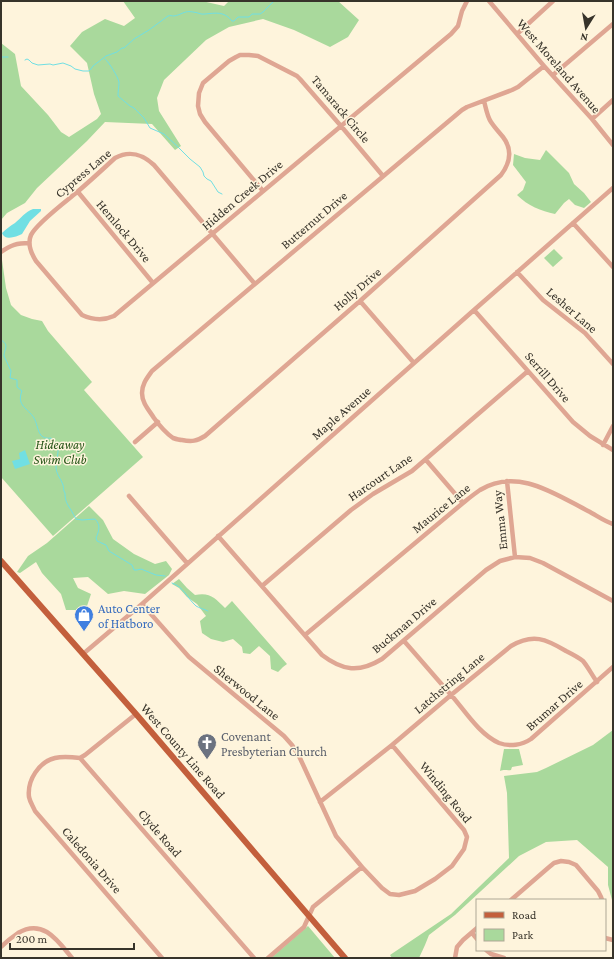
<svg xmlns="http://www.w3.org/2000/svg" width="614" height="959" font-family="'Crimson Pro',serif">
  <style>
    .green { fill: #a9d99c }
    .water { fill: #71dfe3 }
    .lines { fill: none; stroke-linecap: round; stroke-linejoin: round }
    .stream { stroke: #71dfe3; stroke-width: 1 }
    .minor { stroke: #dfa693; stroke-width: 4.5 }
    .major { stroke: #c35f3c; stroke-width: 6 }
    .labels { text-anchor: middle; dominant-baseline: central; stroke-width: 3; stroke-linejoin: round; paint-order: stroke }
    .street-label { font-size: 13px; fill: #37332a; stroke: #fef4dc }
    .park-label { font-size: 13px; font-style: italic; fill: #255416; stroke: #fef4dc }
    .shop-label { font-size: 13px; fill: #366cbe; stroke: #fef4dc; text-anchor: start }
    .worship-label { font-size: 13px; fill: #5b616d; stroke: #fef4dc; text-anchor: start }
  </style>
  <rect width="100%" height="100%" fill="#fef4dc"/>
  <!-- green -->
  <path class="green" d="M 123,1 L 202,1 L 224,6 L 229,1 L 338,1 L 359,20 L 348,37 L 330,47 L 294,30 L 263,19 L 229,27 L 206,40 L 164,80 L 157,98 L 159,111 L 181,146 L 175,150 L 152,124 L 105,122 L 87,141 L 37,188 L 25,203 L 7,213 L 1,220 L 1,43 L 15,54 L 21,86 L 48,115 L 61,132 L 69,137 L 97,119 L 101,114 L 94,94 L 87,63 L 70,46 L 82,32 L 105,19 L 124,26 L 135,18 Z
    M 546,150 L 569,173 L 574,184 L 584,193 L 591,202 L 584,208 L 575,205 L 569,199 L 564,203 L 555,214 C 541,211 528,206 517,195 L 523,190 L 526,182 L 513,165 L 514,154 L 525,158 L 540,160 Z
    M 554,249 L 563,258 L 553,267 L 544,258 Z
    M 1,260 L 2,260 L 6,288 L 11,305 L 21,315 L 32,319 L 42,321 L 48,331 L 92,382 L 84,390 L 143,457 L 53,536 L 1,477 Z
    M 89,506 L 103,520 L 113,539 L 134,554 L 155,564 L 166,561 L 172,569 L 169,575 L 145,594 L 124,591 L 108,594 L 88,577 L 73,578 L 78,588 L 91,594 L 87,606 L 76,610 L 66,610 L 61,594 L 42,573 L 36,562 L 20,573 L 17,572 L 28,556 L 47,543 Z
    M 179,579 L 187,588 L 195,595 C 210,592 215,598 225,608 L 232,601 L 287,664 L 283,667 L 278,672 L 271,669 L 270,656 L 259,646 L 250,654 L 243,653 L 242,647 L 233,639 L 223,642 L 211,639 L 202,633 L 200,621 L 206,616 L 197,604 L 187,597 L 179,588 L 172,584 Z
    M 613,730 L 613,915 L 612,900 L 608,885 L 608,867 L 577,840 L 546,842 L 519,856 L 455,915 L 429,935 L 425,945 L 419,958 L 392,958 L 390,955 L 451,914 L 509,858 L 507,793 L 504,776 L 537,772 L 546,768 L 593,745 Z
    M 504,749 L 519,749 L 523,765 L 512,767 L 511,770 C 507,771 505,769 500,771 Z
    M 308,926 L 335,958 L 271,958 Z"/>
  <!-- water -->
  <path class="water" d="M 33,209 L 41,209 L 41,211 L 30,221 L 22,234 C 16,237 5,241 2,233 C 6,229 10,226 15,223 C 21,218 25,212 33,209 Z
    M 25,450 L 30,464 L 15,469 L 12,461 L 20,459 L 19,453 Z"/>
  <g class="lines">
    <!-- stream -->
    <path class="stream" d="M 1,57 L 8,57
      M 105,59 C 109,62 118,77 119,82 C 119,86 118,91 118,96 L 130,106 L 134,108 L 144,118 L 150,128 L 164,134 L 178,147 L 190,159 L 200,167 L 203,172 L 204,176 L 207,179 L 211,181 L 218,192 L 222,194
      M 25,60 L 27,59 L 29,60 L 32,63 L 38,65 L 50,64 L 53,65 L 63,63 L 71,66 L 75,69 L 83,71 L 89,71 L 91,69 L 93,66 L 106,56 L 117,52 L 122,48 L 124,48 L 134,39 L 149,30 L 168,16 C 170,15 172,16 174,16 C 181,15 185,10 193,12 C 197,12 201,15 205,14 C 216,13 224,11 232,21 L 234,21 L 238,17 L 249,17 L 252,14 L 260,14 L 263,12 L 274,1
      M 1,340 C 10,345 4,349 4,356 L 11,371 L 10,378 L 17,380 L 17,387 L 22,391 C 16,406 28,408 34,418 C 39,427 37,440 51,438 C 63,449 56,454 56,467 C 56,474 61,479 63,485 C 64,489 63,490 65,493 C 65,501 67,504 71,510 C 73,513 74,516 76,519 L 82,520 L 95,519 C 101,525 99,531 96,538 L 97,541 L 106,545 L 109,551 L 132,565 L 134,570 L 137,570 L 141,569 L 156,575 L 165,576
      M 172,583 C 184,587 187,598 196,606 C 199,608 204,609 208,611"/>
    <!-- minor -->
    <path class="minor" d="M 489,1 L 544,66 L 592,119 L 613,145
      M 517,34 L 553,1
      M 553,75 L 613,24
      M 484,101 C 486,108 487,116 491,122 C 495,128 499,132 503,137 C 513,150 510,163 501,175 L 360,301 L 205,436 C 197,441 192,442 182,440 C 179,440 176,439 173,438 C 166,433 159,425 154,418 C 149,410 142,403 142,393 C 142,384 147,378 152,371 L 255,284 L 462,110 L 467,107 L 512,90 L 518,87 L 544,66
      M 592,119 L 613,100
      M 263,191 L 205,122 L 200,114 L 198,106 L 199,93 L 203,83 L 229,61 L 236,57 L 240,55 L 249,55 L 258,56 L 297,76 L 300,79 L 341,126 L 383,176
      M 78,192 L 153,283
      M 573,223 L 613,267
      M 1,252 C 11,245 17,243 29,243
      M 517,272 L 543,300 L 585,333 L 613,364
      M 255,284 L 154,165 C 142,154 130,150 115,158 C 102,170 89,182 76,193 C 65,202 36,224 31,235 C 27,244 31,253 36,261 L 82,315 C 93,320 103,321 114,316 C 226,222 339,128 451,34 L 458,26 L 462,11 L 467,1
      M 360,301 L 414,363
      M 474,310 L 573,422 L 590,436 L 613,450
      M 135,442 L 158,422
      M 603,445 L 613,426
      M 426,460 L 463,503
      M 507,481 L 515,557
      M 129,496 L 187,563
      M 218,536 L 322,655 C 343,671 359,673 382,659 L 486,570 L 500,561 L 515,557 L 530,558 L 543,563 L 613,601
      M 262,586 L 351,510 L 373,494 L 412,471 L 528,371
      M 142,604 L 189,657 L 284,736 L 292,745 L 299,756 L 336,836 L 362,867 L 382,888 L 390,894 L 399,895 L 415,891 L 435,879 L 452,866 L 464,849 L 467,837 L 464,830 L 392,745
      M 305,635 L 463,503 C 468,499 474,494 480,490 C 517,467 555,494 588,511 C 596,515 604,521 613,524
      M 404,641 C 420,659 436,678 452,696 C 465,711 480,735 499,743 C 510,747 522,745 531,739 L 613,667
      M 83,654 L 142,604 L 474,310 L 613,188
      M 80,758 L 85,755 L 136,714
      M 320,802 L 392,745 L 451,695 L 511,646 C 533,633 546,639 566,651 C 572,654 578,657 583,661 C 588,667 592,675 597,682
      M 511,900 L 548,868 L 554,863 L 561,861 L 569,862 L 576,865 L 598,891 L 601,897 L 602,900
      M 472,933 L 477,939
      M 605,938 L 613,940
      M 1,947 C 6,942 12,937 18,933 C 43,918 58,941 72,958
      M 486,950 L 491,954 L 504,958
      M 162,958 L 35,811 C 33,806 30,802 29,797 C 27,780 39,762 55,758 C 63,756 72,757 80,758 L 254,958
      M 268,958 L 304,927 L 313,907 L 362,867
      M 455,958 L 457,947 L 463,940 L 477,928"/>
    <!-- major -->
    <path class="major" d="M 1,561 L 136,714 L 345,958"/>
  </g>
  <!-- icons -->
  <defs>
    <g id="shop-pin" transform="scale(1)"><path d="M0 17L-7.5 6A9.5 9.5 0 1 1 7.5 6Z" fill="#3f7fe0" stroke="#fef4dc"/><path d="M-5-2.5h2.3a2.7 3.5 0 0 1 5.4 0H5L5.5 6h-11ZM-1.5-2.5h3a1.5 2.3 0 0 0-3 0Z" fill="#fff"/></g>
    <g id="church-pin" transform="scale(1)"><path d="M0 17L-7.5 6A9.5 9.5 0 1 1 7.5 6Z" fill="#6b7280" stroke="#fef4dc"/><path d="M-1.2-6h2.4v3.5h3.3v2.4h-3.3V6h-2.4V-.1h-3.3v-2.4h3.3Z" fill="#fff"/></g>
  </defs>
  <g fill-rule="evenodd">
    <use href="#shop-pin" x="84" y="615"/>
    <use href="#church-pin" x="207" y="743"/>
  </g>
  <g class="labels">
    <!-- street labels -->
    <g class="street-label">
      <text transform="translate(559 66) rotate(49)">West Moreland Avenue</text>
      <text transform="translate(341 109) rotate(50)">Tamarack Circle</text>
      <text transform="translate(83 173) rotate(-40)">Cypress Lane</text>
      <text transform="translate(242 195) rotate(-40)">Hidden Creek Drive</text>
      <text transform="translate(314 220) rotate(-40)">Butternut Drive</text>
      <text transform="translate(124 231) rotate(50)">Hemlock Drive</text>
      <text transform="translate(357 289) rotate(-41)">Holly Drive</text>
      <text transform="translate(572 310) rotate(41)">Lesher Lane</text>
      <text transform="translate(548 377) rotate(49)">Serrill Drive</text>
      <text transform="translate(341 413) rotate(-41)">Maple Avenue</text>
      <text transform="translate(380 477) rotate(-34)">Harcourt Lane</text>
      <text transform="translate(441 508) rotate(-39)">Maurice Lane</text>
      <text transform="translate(500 520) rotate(-96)">Emma Way</text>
      <text transform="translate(404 625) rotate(-40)">Buckman Drive</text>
      <text transform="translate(449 683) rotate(-40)">Latchstring Lane</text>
      <text transform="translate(247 692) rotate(39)">Sherwood Lane</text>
      <text transform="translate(554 705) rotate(-41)">Brumar Drive</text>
      <text transform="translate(183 751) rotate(49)">West County Line Road</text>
      <text transform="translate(446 792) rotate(51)">Winding Road</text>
      <text transform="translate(160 833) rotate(49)">Clyde Road</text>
      <text transform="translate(92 860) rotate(49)">Caledonia Drive</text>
    </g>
    <!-- park labels -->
    <g class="park-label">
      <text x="60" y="444">Hideaway<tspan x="60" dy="15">Swim Club</tspan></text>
    </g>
    <!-- shop labels -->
    <g class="shop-label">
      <text x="98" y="608">Auto Center<tspan x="98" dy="15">of Hatboro</tspan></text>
    </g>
    <!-- worship labels -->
    <g class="worship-label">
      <text x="221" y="736">Covenant<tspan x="221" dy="15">Presbyterian Church</tspan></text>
    </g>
  </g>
  <!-- border -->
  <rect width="614" height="959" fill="none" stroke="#37332a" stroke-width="4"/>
  <!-- legend -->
  <rect x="476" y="899" width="130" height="52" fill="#fef4dc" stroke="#aea795"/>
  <rect x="484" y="912" width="20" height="6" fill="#c35f3c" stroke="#aea795"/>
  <text x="512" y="919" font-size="12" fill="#37332a">Road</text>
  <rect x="484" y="929" width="20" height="12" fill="#a9d99c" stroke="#aea795"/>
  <text x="512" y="939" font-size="12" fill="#37332a">Park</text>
  <!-- north arrow -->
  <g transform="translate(586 28) rotate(191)" stroke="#fef4dc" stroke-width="3" paint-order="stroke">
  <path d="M0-3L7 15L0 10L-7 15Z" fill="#37332a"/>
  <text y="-6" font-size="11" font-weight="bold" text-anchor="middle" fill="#37332a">N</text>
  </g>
  <!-- scale -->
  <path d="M10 943v6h124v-6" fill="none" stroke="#37332a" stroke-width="2"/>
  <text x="16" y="943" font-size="12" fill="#37332a" stroke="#fef4dc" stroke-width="3" paint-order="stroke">200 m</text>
</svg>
